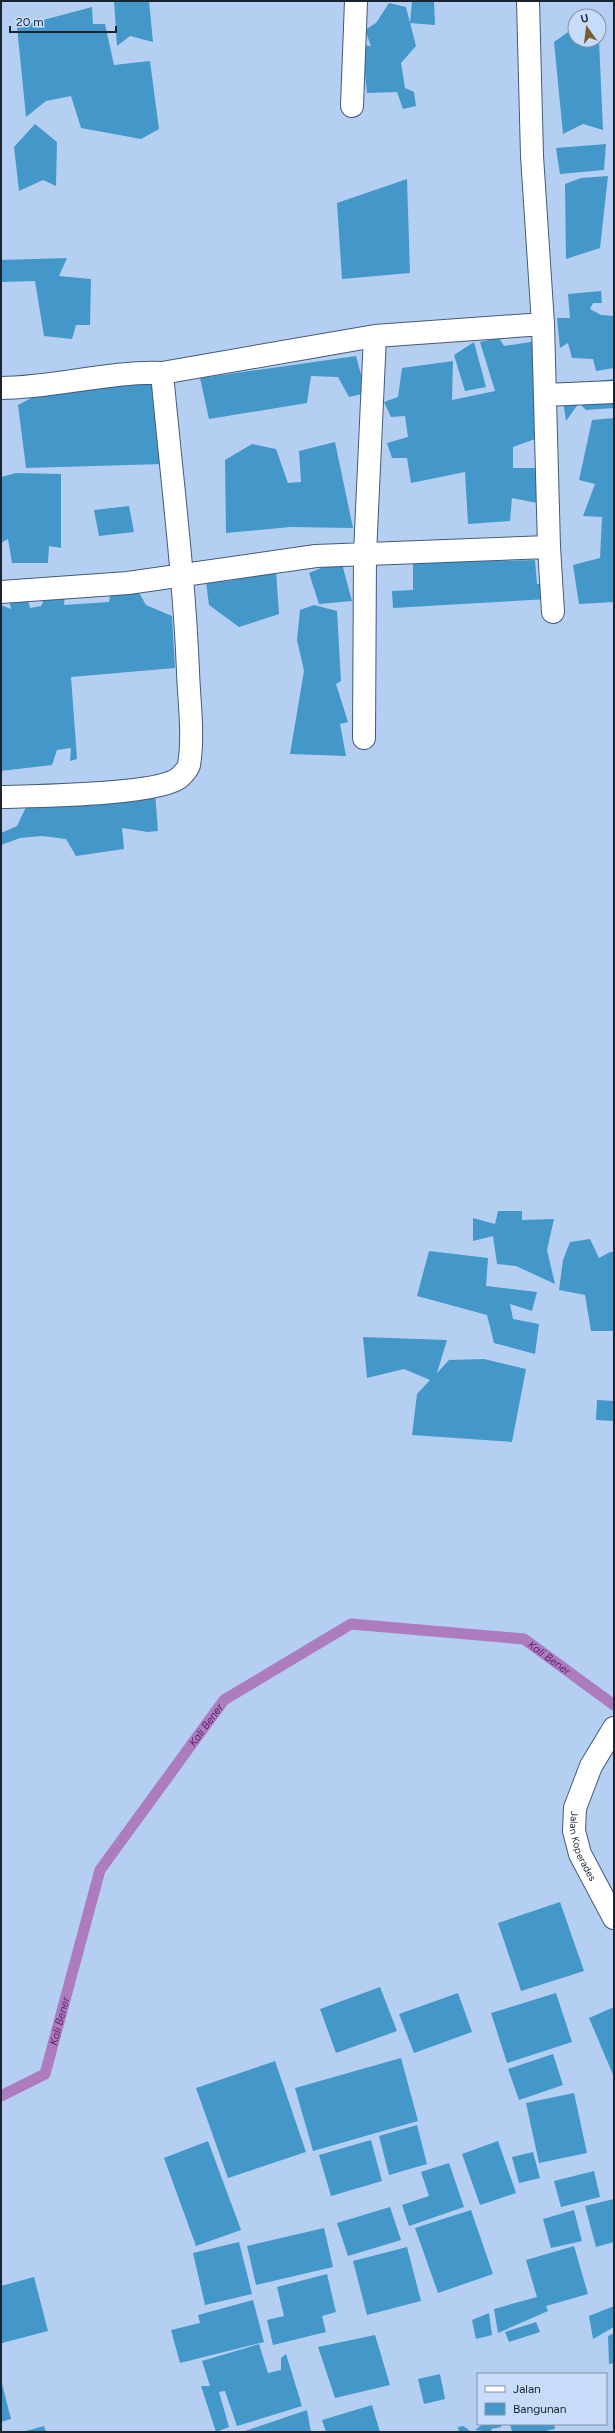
<svg xmlns="http://www.w3.org/2000/svg" width="615" height="2433" font-family="Figtree,sans-serif">
  <style>
    .lines { fill: none; stroke-linecap: round; stroke-linejoin: round }
    .stream { stroke: #ac7cbe; stroke-width: 11 }
    .building { fill: #4398c9 }
    .minor-casing { stroke: #445a7a; stroke-width: 24 }
    .tertiary-casing { stroke: #445a7a; stroke-width: 24 }
    .minor { stroke: #fff; stroke-width: 22 }
    .tertiary { stroke: #fff; stroke-width: 22 }
    .labels { text-anchor: middle; dominant-baseline: central; stroke-width: 3.5; stroke-linejoin: round; paint-order: stroke }
    .street-label { font-size: 10px; fill: #1a2431; stroke: #c7dcf9 }
    .water-label { font-size: 11px; font-style: italic; fill: #602373; stroke: #c7dcf9 }
  </style>
  <rect width="100%" height="100%" fill="#b5cff3"/>
  <g class="lines">
    <!-- stream -->
    <path class="stream" id="s1" d="M 1,2096 L 45,2074 L 100,1870 L 224,1700 L 351,1624 L 524,1639 L 614,1705"/>
  </g>
  <!-- building -->
  <path class="building" d="M 114,1 L 149,1 L 153,42 L 130,36 L 117,46 Z
    M 412,1 L 434,1 L 435,25 L 410,23 Z
    M 389,3 L 406,7 L 416,46 L 401,63 L 405,88 L 414,92 L 416,106 L 403,109 L 397,92 L 367,93 L 362,45 L 371,46 L 365,30 L 376,23 Z
    M 92,7 L 93,24 L 105,24 L 114,65 L 150,61 L 159,129 L 141,139 L 81,128 L 71,96 L 46,101 L 26,117 L 17,27 Z
    M 575,27 L 575,40 L 599,40 L 603,130 L 583,124 L 563,134 L 554,42 Z
    M 35,124 L 57,142 L 56,186 L 43,180 L 19,191 L 14,147 Z
    M 606,144 L 604,170 L 560,174 L 556,148 Z
    M 608,176 L 600,248 L 566,259 L 565,184 L 581,178 Z
    M 407,179 L 410,273 L 342,279 L 337,203 Z
    M 67,258 L 59,276 L 91,279 L 90,325 L 76,325 L 72,339 L 44,336 L 35,281 L 1,282 L 1,260 Z
    M 601,291 L 602,303 L 593,303 L 590,309 L 601,315 L 614,316 L 614,368 L 596,371 L 593,359 L 572,358 L 568,343 L 560,348 L 557,318 L 570,318 L 568,294 Z
    M 499,338 L 504,346 L 537,341 L 546,435 L 513,447 L 513,468 L 540,468 L 547,505 L 512,498 L 510,521 L 468,524 L 465,472 L 411,483 L 407,458 L 392,458 L 387,443 L 408,437 L 405,416 L 391,417 L 384,402 L 398,397 L 402,368 L 453,361 L 452,400 L 495,391 L 480,342 Z
    M 474,342 L 486,387 L 465,391 L 454,355 Z
    M 356,356 L 366,393 L 349,397 L 338,377 L 311,376 L 307,403 L 209,419 L 200,378 Z
    M 614,379 L 614,408 L 586,410 L 579,403 L 566,421 L 561,386 Z
    M 123,383 L 156,383 L 163,464 L 26,468 L 18,405 L 37,395 Z
    M 614,418 L 614,602 L 579,604 L 573,565 L 600,558 L 602,517 L 583,516 L 595,484 L 579,480 L 592,420 Z
    M 335,442 L 353,528 L 290,527 L 226,533 L 225,460 L 252,444 L 276,449 L 288,483 L 301,482 L 299,451 Z
    M 16,473 L 61,474 L 61,548 L 49,546 L 48,563 L 12,563 L 8,539 L 1,543 L 1,477 Z
    M 129,506 L 134,532 L 99,536 L 94,510 Z
    M 341,560 L 352,601 L 319,604 L 309,573 Z
    M 535,560 L 537,584 L 548,584 L 549,599 L 393,608 L 392,591 L 413,590 L 413,563 Z
    M 276,570 L 279,614 L 239,627 L 209,605 L 206,582 L 229,581 Z
    M 137,589 L 146,605 L 172,616 L 175,668 L 71,677 L 77,759 L 70,761 L 71,748 L 57,750 L 52,765 L 1,771 L 1,605 L 11,609 L 9,600 L 27,596 L 30,608 L 41,606 L 46,595 L 65,593 L 64,605 L 109,602 L 111,590 Z
    M 314,605 L 337,611 L 341,681 L 336,684 L 348,722 L 340,724 L 346,756 L 290,754 L 304,671 L 297,640 L 300,610 Z
    M 155,792 L 158,831 L 148,832 L 122,828 L 124,849 L 76,856 L 66,839 L 42,836 L 20,838 L 1,845 L 1,833 L 17,826 L 26,807 Z
    M 498,1211 L 522,1211 L 522,1220 L 554,1219 L 547,1250 L 555,1284 L 516,1266 L 497,1264 L 493,1236 L 473,1241 L 473,1218 L 495,1224 Z
    M 590,1239 L 599,1258 L 610,1252 L 614,1252 L 614,1331 L 591,1331 L 585,1295 L 559,1290 L 563,1260 L 570,1242 Z
    M 429,1251 L 488,1258 L 486,1286 L 537,1292 L 532,1311 L 510,1304 L 513,1319 L 539,1324 L 535,1354 L 494,1343 L 487,1315 L 417,1296 Z
    M 363,1337 L 447,1340 L 437,1373 L 449,1360 L 484,1359 L 526,1369 L 512,1442 L 412,1435 L 417,1394 L 430,1380 L 404,1369 L 367,1378 Z
    M 597,1400 L 614,1401 L 614,1421 L 596,1420 Z
    M 560,1902 L 584,1971 L 521,1991 L 498,1923 Z
    M 380,1987 L 397,2031 L 336,2053 L 320,2009 Z
    M 458,1993 L 472,2032 L 414,2053 L 399,2014 Z
    M 556,1993 L 572,2042 L 507,2063 L 491,2013 Z
    M 614,2007 L 614,2077 L 589,2018 Z
    M 553,2054 L 563,2085 L 519,2100 L 508,2069 Z
    M 401,2058 L 418,2121 L 313,2151 L 295,2088 Z
    M 275,2061 L 306,2152 L 228,2178 L 196,2088 Z
    M 574,2093 L 587,2153 L 539,2163 L 526,2103 Z
    M 417,2125 L 427,2164 L 389,2175 L 379,2136 Z
    M 371,2140 L 382,2181 L 331,2196 L 319,2155 Z
    M 208,2141 L 241,2230 L 196,2246 L 164,2158 Z
    M 498,2141 L 516,2193 L 480,2205 L 462,2154 Z
    M 533,2152 L 540,2178 L 519,2183 L 512,2157 Z
    M 449,2163 L 464,2207 L 409,2226 L 402,2205 L 429,2196 L 421,2172 Z
    M 594,2171 L 600,2197 L 561,2207 L 554,2181 Z
    M 614,2199 L 614,2242 L 596,2247 L 585,2206 Z
    M 390,2207 L 401,2240 L 348,2256 L 337,2223 Z
    M 471,2210 L 493,2274 L 438,2293 L 415,2228 Z
    M 574,2210 L 582,2241 L 551,2248 L 543,2219 Z
    M 324,2228 L 333,2267 L 256,2285 L 247,2246 Z
    M 239,2242 L 252,2294 L 205,2305 L 193,2253 Z
    M 574,2246 L 588,2294 L 546,2306 L 548,2311 L 498,2333 L 494,2309 L 537,2297 L 526,2260 Z
    M 407,2247 L 421,2301 L 367,2315 L 353,2261 Z
    M 327,2274 L 336,2312 L 322,2316 L 326,2332 L 273,2345 L 267,2320 L 284,2316 L 277,2287 Z
    M 34,2277 L 48,2331 L 2,2343 L 1,2286 Z
    M 253,2300 L 264,2342 L 180,2363 L 171,2330 L 200,2323 L 198,2315 Z
    M 614,2306 L 614,2327 L 593,2339 L 589,2316 Z
    M 489,2313 L 492,2335 L 476,2339 L 472,2320 Z
    M 536,2322 L 540,2332 L 509,2342 L 505,2332 Z
    M 614,2333 L 614,2363 L 609,2364 L 608,2336 Z
    M 375,2335 L 390,2385 L 335,2398 L 318,2347 Z
    M 259,2344 L 268,2373 L 281,2370 L 281,2358 L 286,2354 L 302,2406 L 237,2426 L 225,2391 L 219,2392 L 229,2427 L 216,2432 L 201,2386 L 210,2386 L 202,2361 Z
    M 440,2374 L 445,2399 L 424,2404 L 418,2379 Z
    M 1,2380 L 11,2419 L 1,2422 Z
    M 372,2405 L 380,2432 L 326,2432 L 322,2420 Z
    M 307,2410 L 311,2432 L 242,2432 Z
    M 483,2424 L 501,2424 L 501,2427 L 491,2429 L 492,2432 L 475,2430 Z
    M 510,2424 L 554,2424 L 555,2429 L 541,2432 L 512,2432 Z
    M 44,2426 L 46,2432 L 22,2432 Z
    M 463,2426 L 469,2430 L 469,2432 L 459,2432 L 458,2427 Z"/>
  <g class="lines">
    <!-- minor casing -->
    <g class="minor-casing">
      <path id="minor" d="M 352,106 L 356,1
        M 1,388 C 55,388 107,371 162,373 L 375,336 L 543,324
        M 545,395 L 614,392
        M 549,547 L 553,612
        M 1,592 L 128,583 L 316,556 L 549,547 L 543,324 L 532,156 L 528,1
        M 364,738 L 365,554 L 375,336
        M 1,797 C 32,796 161,795 180,777 C 183,774 188,769 189,765 C 194,735 189,702 188,671 C 184,572 171,472 162,373"/>
    </g>
    <!-- tertiary casing -->
    <g class="tertiary-casing">
      <g id="tertiary">
        <path id="s2" d="M 614,1728 L 591,1766 L 575,1808 L 574,1831 L 580,1854 L 614,1918"/>
      </g>
    </g>
    <!-- minor -->
    <use href="#minor" class="minor"/>
    <!-- tertiary -->
    <use href="#tertiary" class="tertiary"/>
  </g>
  <g class="labels">
    <!-- street labels -->
    <g class="street-label">
      <text stroke="none"><textPath href="#s2" startOffset="129">Jalan Koperades</textPath></text>
    </g>
    <!-- water labels -->
    <g class="water-label">
      <text stroke="none"><textPath href="#s1" startOffset="824">Kali Bener</textPath></text>
      <text stroke="none"><textPath href="#s1" startOffset="440">Kali Bener</textPath></text>
      <text stroke="none"><textPath href="#s1" startOffset="104">Kali Bener</textPath></text>
    </g>
  </g>
  <!-- border -->
  <rect width="615" height="2433" fill="none" stroke="#1a2431" stroke-width="4"/>
  <!-- legend -->
  <rect x="477" y="2373" width="130" height="52" fill="#c7dcf9" stroke="#8292a9"/>
  <rect x="485" y="2386" width="20" height="6" fill="#ffffff" stroke="#8292a9"/>
  <text x="513" y="2393" font-size="12" fill="#1a2431">Jalan</text>
  <rect x="485" y="2403" width="20" height="12" fill="#4398c9" stroke="#8292a9"/>
  <text x="513" y="2413" font-size="12" fill="#1a2431">Bangunan</text>
  <!-- north arrow -->
  <g transform="translate(587 28) rotate(346)"><circle r="19" fill="#c7dcf9" stroke="#8292a9"/>
  <path d="M0-3L7 15L0 10L-7 15Z" fill="#795d30"/>
  <text y="-6" font-size="11" font-weight="bold" text-anchor="middle" fill="#1a2431">U</text>
  </g>
  <!-- scale -->
  <path d="M10 26v6h106v-6" fill="none" stroke="#1a2431" stroke-width="2"/>
  <text x="16" y="26" font-size="12" fill="#1a2431" stroke="#c7dcf9" stroke-width="3" paint-order="stroke">20 m</text>
</svg>
